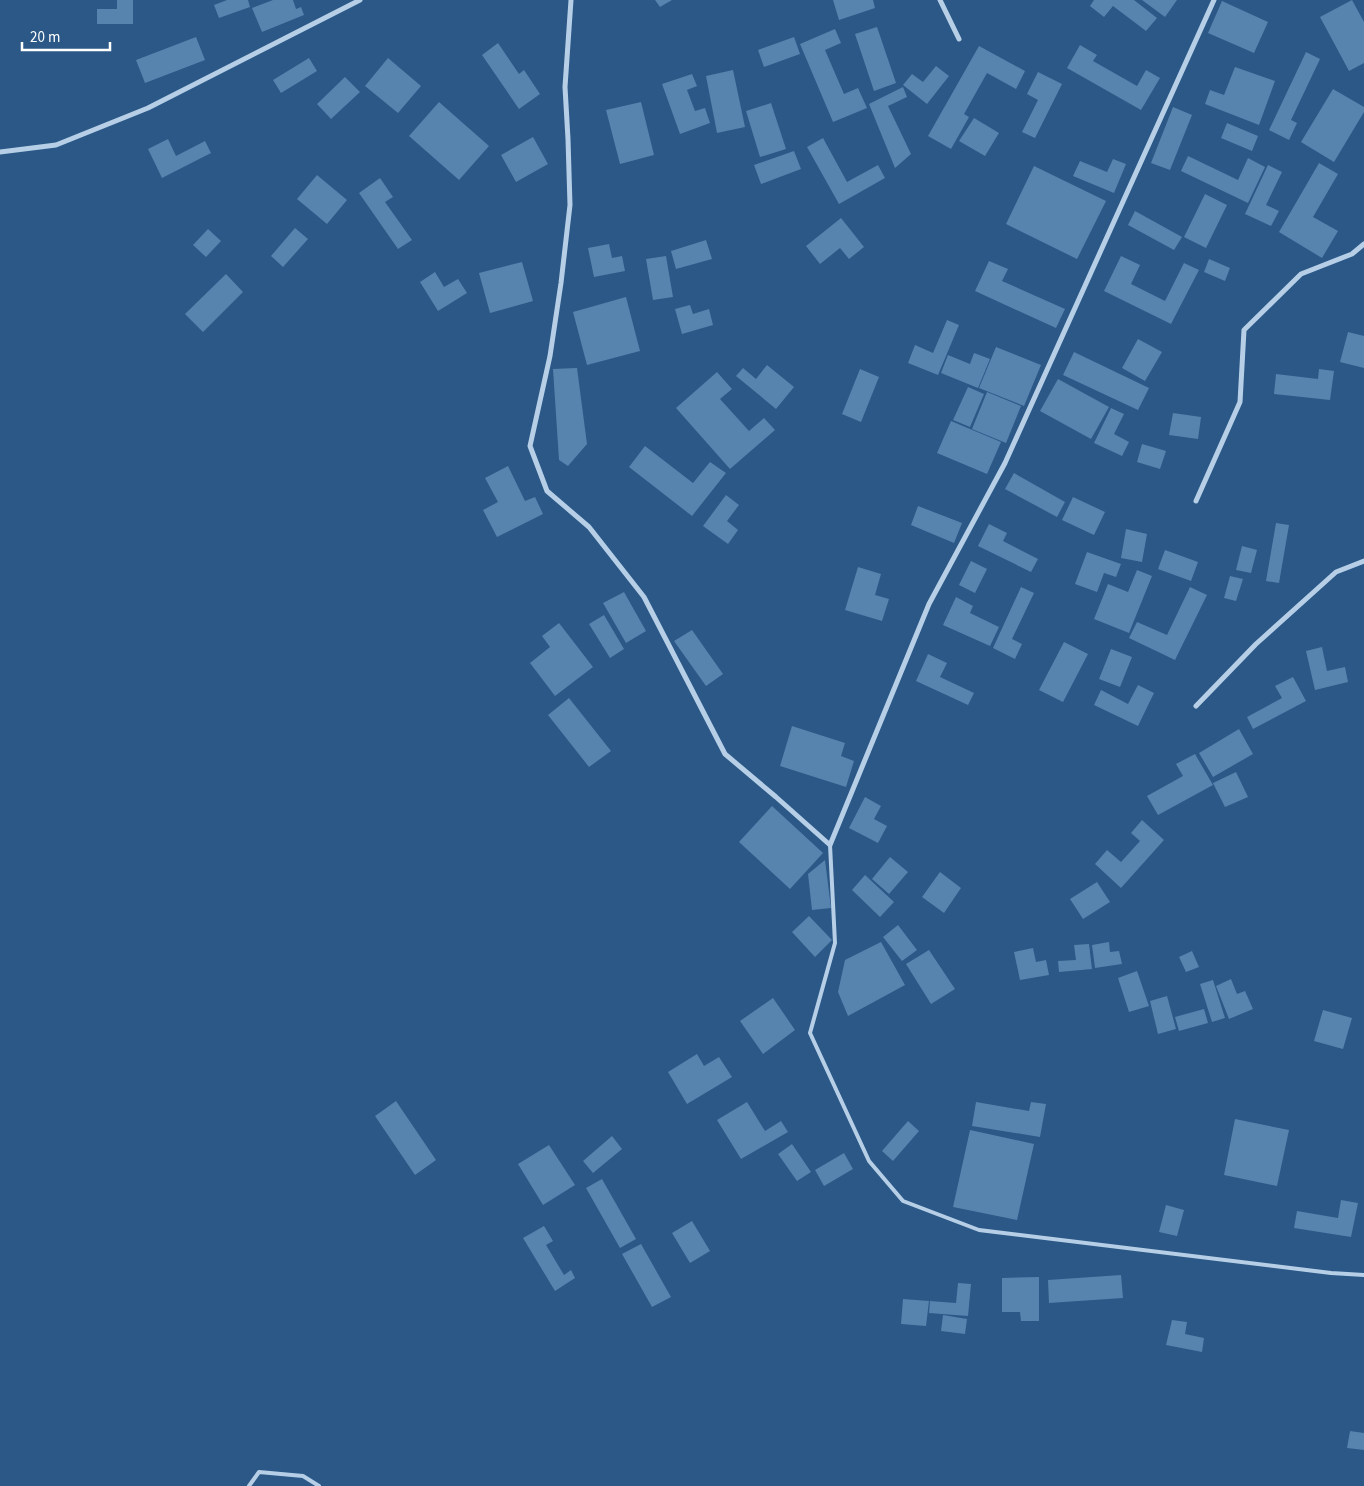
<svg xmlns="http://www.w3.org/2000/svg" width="1364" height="1486" font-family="'Source Sans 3',sans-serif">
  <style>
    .building { fill: #5783af }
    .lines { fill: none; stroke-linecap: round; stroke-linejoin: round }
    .lane { stroke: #b6cfe7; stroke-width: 4 }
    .street { stroke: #b6cfe7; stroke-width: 5 }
  </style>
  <rect width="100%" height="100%" fill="#2b5886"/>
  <!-- building -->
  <path class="building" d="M 117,0 L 133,0 L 133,24 L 97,24 L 97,9 L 117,9 Z
    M 227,0 L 248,0 L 250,7 L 219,18 L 214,5 Z
    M 273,0 L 293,0 L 296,9 L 301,7 L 304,15 L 262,32 L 252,8 Z
    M 655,0 L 672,0 L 660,7 Z
    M 833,0 L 873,0 L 875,8 L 839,20 Z
    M 1094,0 L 1134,0 L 1157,18 L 1146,31 L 1113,6 L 1104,17 L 1090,6 Z
    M 1142,0 L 1177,0 L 1165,17 Z
    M 1352,0 L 1364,22 L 1364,63 L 1349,71 L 1320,17 Z
    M 1222,1 L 1268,22 L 1254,53 L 1208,33 Z
    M 877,27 L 896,83 L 874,91 L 855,34 Z
    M 835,29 L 841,43 L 825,50 L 844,94 L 858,88 L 867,108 L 833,122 L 800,44 Z
    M 196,37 L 205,60 L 145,83 L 136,60 Z
    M 794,37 L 800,54 L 764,67 L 758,50 Z
    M 498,43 L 519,74 L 524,70 L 540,94 L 519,109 L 482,55 Z
    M 1080,45 L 1097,55 L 1093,61 L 1137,86 L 1146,70 L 1160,78 L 1141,110 L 1067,68 Z
    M 979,46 L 1025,71 L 1016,89 L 987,73 L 964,114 L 969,117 L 951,149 L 928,136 Z
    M 1306,52 L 1320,59 L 1291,120 L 1297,123 L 1289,140 L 1269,130 Z
    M 309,58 L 317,71 L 281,93 L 273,80 Z
    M 388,58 L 421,86 L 398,113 L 365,86 Z
    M 936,66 L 949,76 L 927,104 L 903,85 L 912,74 L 923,82 Z
    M 1235,67 L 1275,81 L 1259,125 L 1205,104 L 1210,90 L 1224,95 Z
    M 733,70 L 745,127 L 717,133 L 706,76 Z
    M 1038,72 L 1062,84 L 1035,138 L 1022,132 L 1038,100 L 1027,94 Z
    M 692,74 L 697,86 L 687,90 L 695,111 L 705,108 L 710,123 L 680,134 L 662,84 Z
    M 345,77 L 360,92 L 331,119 L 317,104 Z
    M 903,87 L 907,97 L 888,106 L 911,154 L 895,168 L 869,104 Z
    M 1333,89 L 1364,107 L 1364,112 L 1334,162 L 1301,142 Z
    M 439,102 L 489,146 L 459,180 L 409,136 Z
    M 641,102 L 654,155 L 620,164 L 606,110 Z
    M 771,103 L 786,149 L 760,157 L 746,111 Z
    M 1173,107 L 1192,115 L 1170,170 L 1151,163 Z
    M 974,118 L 999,133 L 985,156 L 959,141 Z
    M 1227,123 L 1258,136 L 1252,151 L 1221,138 Z
    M 533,137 L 548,164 L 516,182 L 501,155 Z
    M 823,138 L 847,182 L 878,165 L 885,178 L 839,204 L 807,147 Z
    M 168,139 L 176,156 L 205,141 L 211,153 L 162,178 L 148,149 Z
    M 794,151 L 801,169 L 761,184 L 754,165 Z
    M 1188,156 L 1238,180 L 1248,158 L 1265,167 L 1248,203 L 1181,171 Z
    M 1113,159 L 1126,164 L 1114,193 L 1073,176 L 1080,161 L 1107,172 Z
    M 1319,163 L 1338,174 L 1313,217 L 1338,231 L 1322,258 L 1279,232 Z
    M 1268,165 L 1282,172 L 1266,205 L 1279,211 L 1271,226 L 1245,214 Z
    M 1034,166 L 1106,201 L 1077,259 L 1006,224 Z
    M 317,175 L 347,200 L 327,224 L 297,199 Z
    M 380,178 L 393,197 L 385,202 L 412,240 L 398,249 L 359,193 Z
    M 1205,194 L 1227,205 L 1206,248 L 1184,237 Z
    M 1135,211 L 1182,237 L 1174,250 L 1128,225 Z
    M 841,218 L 864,247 L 849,259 L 840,248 L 820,264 L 806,246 Z
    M 295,228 L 308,239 L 283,267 L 271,256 Z
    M 208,229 L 221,241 L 206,257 L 193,245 Z
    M 706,240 L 712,259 L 676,269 L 671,251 Z
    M 609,244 L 612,258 L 622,256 L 625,271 L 594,277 L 588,248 Z
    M 666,256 L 673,297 L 653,300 L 646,259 Z
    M 1121,256 L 1140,265 L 1131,284 L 1165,301 L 1184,263 L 1199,270 L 1171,324 L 1104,291 Z
    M 1209,259 L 1230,268 L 1225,281 L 1204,272 Z
    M 989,261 L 1008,269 L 1002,281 L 1065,309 L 1056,328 L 975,291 Z
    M 522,262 L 533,301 L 490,313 L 479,273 Z
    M 435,272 L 444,287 L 458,279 L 467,293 L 438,311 L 420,282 Z
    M 226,274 L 243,292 L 203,332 L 185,314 Z
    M 626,297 L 640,351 L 587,365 L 573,312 Z
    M 690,305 L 693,314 L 709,309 L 713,325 L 682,334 L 675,309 Z
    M 947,320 L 959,325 L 938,375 L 908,363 L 915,345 L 933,353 Z
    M 1348,332 L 1364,336 L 1364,368 L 1340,362 Z
    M 1138,339 L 1162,352 L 1145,381 L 1122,368 Z
    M 996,347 L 1041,365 L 1024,406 L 979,388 Z
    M 1074,352 L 1149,388 L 1138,410 L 1063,375 Z
    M 974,353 L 990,359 L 978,388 L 941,373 L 948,355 L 970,364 Z
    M 767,365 L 794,387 L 776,409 L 736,376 L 743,368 L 756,379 Z
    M 577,368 L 587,444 L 568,466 L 559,460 L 553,369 Z
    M 860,369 L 879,377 L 861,422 L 842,414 Z
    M 1319,369 L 1334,371 L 1330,400 L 1274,394 L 1276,374 L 1318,379 Z
    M 717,372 L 732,389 L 720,399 L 749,431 L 764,418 L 775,430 L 730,469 L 676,408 Z
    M 1058,379 L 1109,407 L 1091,439 L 1040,411 Z
    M 968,387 L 984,394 L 970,427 L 953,420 Z
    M 987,392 L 1021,406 L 1006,443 L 972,429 Z
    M 1111,408 L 1124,414 L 1114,434 L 1129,442 L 1122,456 L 1094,443 Z
    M 1173,413 L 1201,417 L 1198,439 L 1169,435 Z
    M 951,421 L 1001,442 L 987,474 L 937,453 Z
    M 1142,444 L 1166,451 L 1160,469 L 1137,462 Z
    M 645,446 L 693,483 L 710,462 L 726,473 L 692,516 L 629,467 Z
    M 508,466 L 525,501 L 535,497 L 543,514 L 497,537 L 483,510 L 498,502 L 485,478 Z
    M 1014,473 L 1065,502 L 1057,517 L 1005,489 Z
    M 726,495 L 739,505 L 727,521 L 738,530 L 728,544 L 703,526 Z
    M 1073,497 L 1105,512 L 1094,535 L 1062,520 Z
    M 918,506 L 962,523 L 954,543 L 911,525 Z
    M 1276,523 L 1289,525 L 1279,583 L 1266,581 Z
    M 989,524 L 1007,533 L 1003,541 L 1038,559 L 1031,572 L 978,546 Z
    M 1126,529 L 1147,534 L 1142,562 L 1121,558 Z
    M 1242,546 L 1257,550 L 1251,573 L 1236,570 Z
    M 1165,550 L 1198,562 L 1191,581 L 1158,569 Z
    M 1087,552 L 1121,564 L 1116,577 L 1104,573 L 1097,592 L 1075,584 Z
    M 971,561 L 987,569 L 975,593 L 959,585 Z
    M 858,567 L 881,574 L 875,595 L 889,599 L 882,621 L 845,610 Z
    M 1137,570 L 1152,576 L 1129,633 L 1094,619 L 1108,584 L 1128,592 Z
    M 1230,576 L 1243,579 L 1236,601 L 1224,598 Z
    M 1021,587 L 1034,593 L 1012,639 L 1022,644 L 1015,659 L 993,648 Z
    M 1190,587 L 1207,595 L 1175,660 L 1129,638 L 1137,622 L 1167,635 Z
    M 624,592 L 646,631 L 626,643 L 603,603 Z
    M 956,597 L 973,606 L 970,613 L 999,627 L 990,646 L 943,625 Z
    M 604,615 L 624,649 L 610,658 L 589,624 Z
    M 559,623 L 593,667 L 555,696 L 530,663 L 550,647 L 542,636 Z
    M 692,630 L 723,674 L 706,686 L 674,641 Z
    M 1064,642 L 1088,654 L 1063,702 L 1039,690 Z
    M 1322,647 L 1327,671 L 1345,667 L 1348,682 L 1315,690 L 1306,651 Z
    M 1111,649 L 1132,657 L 1120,687 L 1099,679 Z
    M 928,654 L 947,663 L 940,677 L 974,693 L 968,705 L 916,681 Z
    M 1293,677 L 1306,701 L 1253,729 L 1247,717 L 1282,698 L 1275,686 Z
    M 1138,685 L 1154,693 L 1138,726 L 1094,705 L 1101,690 L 1128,704 Z
    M 569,698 L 611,751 L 589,767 L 548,715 Z
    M 792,726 L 845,743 L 841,756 L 854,761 L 846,787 L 780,766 Z
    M 1239,729 L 1253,754 L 1213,777 L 1199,753 Z
    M 1195,754 L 1213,785 L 1158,815 L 1147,796 L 1183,776 L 1176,764 Z
    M 1236,772 L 1248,797 L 1225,807 L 1213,783 Z
    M 865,797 L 881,806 L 874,819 L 887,826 L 878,843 L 849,828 Z
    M 772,806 L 823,853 L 790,889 L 739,842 Z
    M 1142,820 L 1164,840 L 1121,888 L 1095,864 L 1107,850 L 1121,862 L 1140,841 L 1131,833 Z
    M 890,857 L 908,872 L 889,894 L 872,879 Z
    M 825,860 L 831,908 L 812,910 L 808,874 Z
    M 940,872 L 961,888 L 944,913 L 922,897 Z
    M 865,875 L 894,902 L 880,917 L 852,890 Z
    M 1097,882 L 1110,902 L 1083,919 L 1070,899 Z
    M 809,916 L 832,940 L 815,957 L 792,932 Z
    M 898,925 L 917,950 L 902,961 L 883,937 Z
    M 881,942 L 905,985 L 848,1016 L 838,992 L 845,960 Z
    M 1109,942 L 1110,952 L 1119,951 L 1122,964 L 1095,968 L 1092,945 Z
    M 1089,944 L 1092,969 L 1059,972 L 1058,961 L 1076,960 L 1074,945 Z
    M 1033,948 L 1036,962 L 1046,960 L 1049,975 L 1020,980 L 1014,952 Z
    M 929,950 L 955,989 L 931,1004 L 906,964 Z
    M 1192,951 L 1199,967 L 1186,972 L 1179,957 Z
    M 1137,971 L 1149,1006 L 1129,1012 L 1118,978 Z
    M 1231,979 L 1237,994 L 1245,991 L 1253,1009 L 1229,1019 L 1216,986 Z
    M 1213,980 L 1225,1018 L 1212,1022 L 1200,984 Z
    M 1167,996 L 1176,1029 L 1158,1034 L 1150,1001 Z
    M 773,998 L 795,1030 L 763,1054 L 740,1021 Z
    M 1204,1009 L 1208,1023 L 1179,1031 L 1175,1017 Z
    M 1323,1010 L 1352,1018 L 1343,1049 L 1314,1041 Z
    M 697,1054 L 704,1066 L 719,1057 L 732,1077 L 687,1104 L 668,1072 Z
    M 396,1101 L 436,1160 L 415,1175 L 375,1116 Z
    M 747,1102 L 765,1131 L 781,1121 L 788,1132 L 741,1159 L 717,1120 Z
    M 976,1102 L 1029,1111 L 1031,1102 L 1046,1104 L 1040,1137 L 972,1126 Z
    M 1235,1119 L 1289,1130 L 1277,1186 L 1224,1175 Z
    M 908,1121 L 919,1131 L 893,1161 L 882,1151 Z
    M 970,1130 L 1034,1144 L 1017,1220 L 953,1207 Z
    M 612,1136 L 622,1149 L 593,1173 L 583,1161 Z
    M 792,1144 L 811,1172 L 797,1181 L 778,1154 Z
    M 549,1145 L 575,1185 L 543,1205 L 518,1164 Z
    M 844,1153 L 853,1169 L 824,1186 L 815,1170 Z
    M 602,1179 L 636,1239 L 620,1248 L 586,1188 Z
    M 1341,1200 L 1358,1203 L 1351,1237 L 1294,1228 L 1297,1211 L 1338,1218 Z
    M 1166,1205 L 1184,1210 L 1177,1236 L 1159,1232 Z
    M 692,1221 L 710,1251 L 690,1263 L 672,1233 Z
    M 544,1226 L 553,1241 L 546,1245 L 564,1275 L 571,1270 L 575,1278 L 555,1291 L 523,1238 Z
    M 641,1244 L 671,1297 L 652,1307 L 622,1254 Z
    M 1121,1275 L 1123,1298 L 1049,1303 L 1048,1280 Z
    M 1039,1277 L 1039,1321 L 1021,1321 L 1020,1312 L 1002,1312 L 1002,1278 Z
    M 958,1283 L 971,1284 L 968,1316 L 929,1313 L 930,1301 L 956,1303 Z
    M 903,1299 L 929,1301 L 926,1326 L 901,1324 Z
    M 943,1315 L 967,1319 L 965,1334 L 941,1331 Z
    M 1172,1320 L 1187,1322 L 1185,1334 L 1204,1338 L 1202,1352 L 1166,1345 Z
    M 1350,1431 L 1364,1433 L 1364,1450 L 1347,1448 Z"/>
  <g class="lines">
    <!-- lane -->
    <path class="lane" d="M 830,845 L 835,943 L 810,1033 L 869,1161 L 903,1201 L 979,1230 L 1331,1273 L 1364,1275
      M 249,1486 L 259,1472 L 303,1476 L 319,1486"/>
    <!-- street -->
    <path class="street" d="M 571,0 L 565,87 L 568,139 L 570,205 L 561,283 L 550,356 L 530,446 L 547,491 L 589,527 L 644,597 L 725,754 L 776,797 L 830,845 L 929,604 L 1005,463 L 1214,0
      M 940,0 L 959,39
      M 0,152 L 56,145 L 148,108 L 360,0
      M 1196,501 L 1240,402 L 1244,330 L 1301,274 L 1352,254 L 1364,244
      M 1196,706 L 1256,644 L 1336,572 L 1364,561"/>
  </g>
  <!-- scale -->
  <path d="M22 42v8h88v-8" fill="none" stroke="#ffffff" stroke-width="2.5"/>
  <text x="30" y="42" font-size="15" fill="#ffffff" stroke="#2b5886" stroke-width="4" paint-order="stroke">20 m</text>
</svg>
